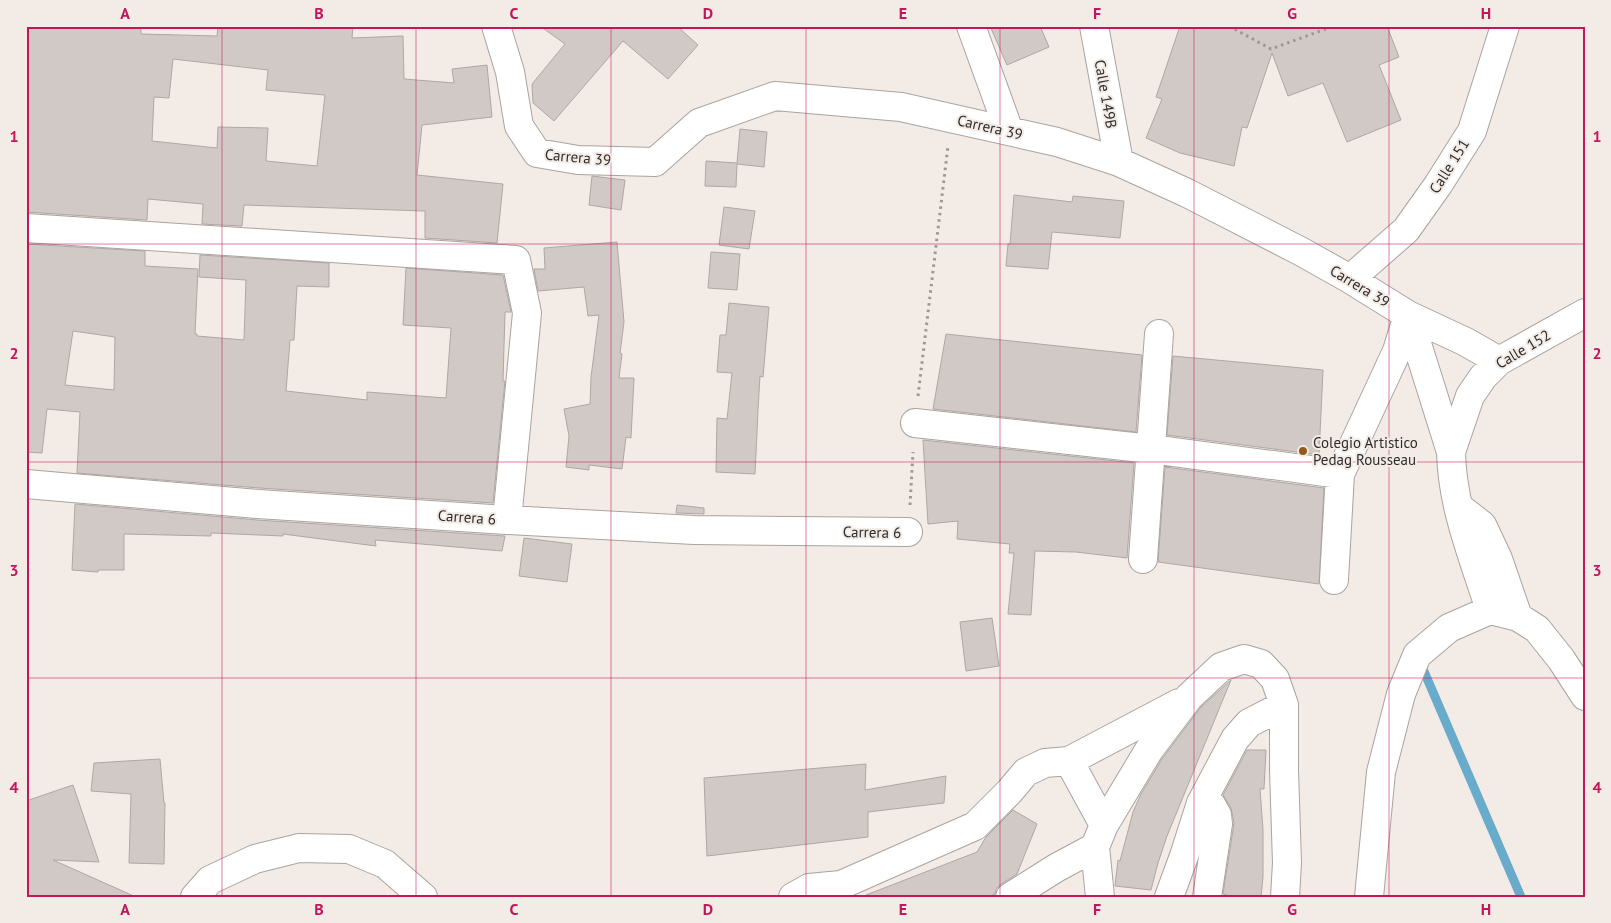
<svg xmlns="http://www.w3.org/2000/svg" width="1611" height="923" font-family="'PT Sans',sans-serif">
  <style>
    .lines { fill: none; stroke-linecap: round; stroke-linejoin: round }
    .stream { stroke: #69abca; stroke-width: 9 }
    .building { fill: #d1c9c5; stroke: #afa7a3; fill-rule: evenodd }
    .minor-casing { stroke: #aba39e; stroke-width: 30 }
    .path { stroke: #9e9894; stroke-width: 3; stroke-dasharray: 2.5 4; stroke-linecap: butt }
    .minor { stroke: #fff; stroke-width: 28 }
    .grid { fill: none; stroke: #c2185b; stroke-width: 1; stroke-opacity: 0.55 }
    .poi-dot { fill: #945a17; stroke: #f3ebe6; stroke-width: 2 }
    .labels { text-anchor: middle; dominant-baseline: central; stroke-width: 4; stroke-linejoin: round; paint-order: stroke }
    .street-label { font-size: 15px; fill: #2f2c2a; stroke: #f3ebe6 }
    .poi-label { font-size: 15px; fill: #2f2c2a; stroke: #f3ebe6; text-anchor: start }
    .neatline { fill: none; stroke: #c2185b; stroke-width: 2 }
    .grid-label { font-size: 16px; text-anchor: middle; font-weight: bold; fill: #c2185b }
  </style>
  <rect width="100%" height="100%" fill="#f3ebe6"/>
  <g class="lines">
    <!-- stream -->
    <path class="stream" d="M 1420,662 L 1521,897"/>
  </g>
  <!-- building -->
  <path class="building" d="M 26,26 L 141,26 L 141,34 L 217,36 L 218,26 L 353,26 L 352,38 L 403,36 L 404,79 L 454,83 L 452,69 L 487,65 L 492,117 L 422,125 L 417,175 L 503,184 L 497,243 L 425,238 L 425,211 L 244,205 L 242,226 L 202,224 L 203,204 L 148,199 L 147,220 L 26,212 ZM 173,59 L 268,70 L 266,90 L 325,95 L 317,166 L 266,161 L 268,128 L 218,127 L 217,148 L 152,141 L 154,97 L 169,98 Z
    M 540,26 L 677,26 L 698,45 L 668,79 L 623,41 L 554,121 L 533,103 L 532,84 L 565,44 Z
    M 990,26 L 1040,26 L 1049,47 L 1007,65 Z
    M 1180,26 L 1387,26 L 1399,57 L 1379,65 L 1401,120 L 1347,142 L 1323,83 L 1288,96 L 1272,53 L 1247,128 L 1242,127 L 1234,166 L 1180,153 L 1146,138 L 1162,99 L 1156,97 Z
    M 740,129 L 767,132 L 764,167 L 737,164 L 736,187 L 705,186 L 706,161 L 737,163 Z
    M 592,176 L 625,180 L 621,210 L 589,205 Z
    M 1014,195 L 1072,202 L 1073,196 L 1124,201 L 1120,238 L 1052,232 L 1048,269 L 1006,266 L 1008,244 L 1010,244 Z
    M 724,207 L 755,211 L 749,249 L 719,245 Z
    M 617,242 L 624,322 L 620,353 L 622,354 L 619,378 L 634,378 L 631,438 L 626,437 L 622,469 L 589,465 L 589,470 L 566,467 L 569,436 L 564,409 L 590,404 L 591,377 L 599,315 L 588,316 L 584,287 L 538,291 L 534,269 L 545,269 L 544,248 Z
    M 26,244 L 145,251 L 145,266 L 198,269 L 195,334 L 197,334 L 197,336 L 244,340 L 246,280 L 199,277 L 200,255 L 329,263 L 329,287 L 297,286 L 294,340 L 290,340 L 286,391 L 367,400 L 367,392 L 446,398 L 451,328 L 403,325 L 406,268 L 503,275 L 511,312 L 505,312 L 503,381 L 505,381 L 493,503 L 259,488 L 77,473 L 80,412 L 47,409 L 42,453 L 26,452 ZM 73,331 L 115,337 L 114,390 L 65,385 Z
    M 711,252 L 740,254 L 737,290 L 708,288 Z
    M 729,303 L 769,307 L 763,377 L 760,376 L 758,410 L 755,474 L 716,472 L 717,418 L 727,419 L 732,373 L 717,372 L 720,335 L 726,335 Z
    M 946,334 L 1142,355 L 1136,432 L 933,409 Z
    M 1173,356 L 1323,370 L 1319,455 L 1167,435 Z
    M 923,440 L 1134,463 L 1127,558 L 1076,552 L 1035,551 L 1031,615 L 1008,614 L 1014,553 L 1009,553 L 1010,544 L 957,539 L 958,521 L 928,524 Z
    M 1165,467 L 1324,488 L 1319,584 L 1158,562 Z
    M 75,504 L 257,520 L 505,536 L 502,551 L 375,540 L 376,546 L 283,534 L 283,536 L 211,533 L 211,536 L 124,534 L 124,570 L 98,570 L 98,572 L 72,570 Z
    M 677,505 L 704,508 L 704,514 L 676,513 Z
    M 524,538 L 572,544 L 567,582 L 519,576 Z
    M 992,618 L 999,666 L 966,671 L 960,622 Z
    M 1231,680 L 1167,836 L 1158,863 L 1151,890 L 1115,886 L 1118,860 L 1120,861 L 1133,812 L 1141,794 L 1162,759 L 1201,707 Z
    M 1247,750 L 1266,750 L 1264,789 L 1260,789 L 1263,830 L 1263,877 L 1261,897 L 1234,897 L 1223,894 L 1234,823 L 1231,808 L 1223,795 Z
    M 160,759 L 164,803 L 165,803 L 164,864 L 129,863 L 131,794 L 91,791 L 94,763 Z
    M 866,764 L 865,790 L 946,776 L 944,803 L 868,812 L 868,837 L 707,856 L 704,778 Z
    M 73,785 L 99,862 L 53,860 L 136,897 L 26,897 L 26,801 Z
    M 1013,810 L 1037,824 L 1017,874 L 1001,884 L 996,889 L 995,894 L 987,897 L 867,897 L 866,895 L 977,852 L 986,837 Z"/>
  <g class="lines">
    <!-- minor casing -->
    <g class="minor-casing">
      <path id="minor" d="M 496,26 L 510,72 L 519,126 L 537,153 L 578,160 L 655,162 L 699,123 L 775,96 L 901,107 L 1057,142 L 1119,162 L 1187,193 L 1302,252 L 1350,279 L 1408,315 L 1466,342 L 1499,361
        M 971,26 L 1009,131
        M 1094,26 L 1119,162
        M 26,228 L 516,260 L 527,313 L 507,520
        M 1350,279 L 1406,230 L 1438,185 L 1472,131 L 1505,26
        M 1408,315 L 1451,452 C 1452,507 1474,559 1490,610
        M 915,423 L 1151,449 L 1340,474
        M 1451,452 L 1470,396 L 1483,377 L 1499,361 L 1585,313
        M 26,484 L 258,504 L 507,520 L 694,530 L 908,532
        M 1460,508 L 1482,525 L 1498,559 L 1518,617
        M 1143,559 L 1159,334
        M 1334,580 L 1340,474 L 1397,351 L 1408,315
        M 1069,761 L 1104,825
        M 1201,803 L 1212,806 L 1217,815 L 1218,824 L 1207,897
        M 195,897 L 210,880 L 255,859 L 299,848 L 349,849 L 385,864 L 423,897
        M 793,897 L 809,888 L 841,885 L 975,826 L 1009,792 L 1026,772 L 1045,763 L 1069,761 L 1179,703
        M 1010,897 L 1056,868 L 1095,847
        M 1100,897 L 1095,847 L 1104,825 L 1149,750 L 1189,697 L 1221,667 L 1244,659 L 1261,664 L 1275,679 L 1284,705 L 1284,770 L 1287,863 L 1285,897
        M 1169,897 L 1184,856 L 1201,803 L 1235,739 L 1249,723 L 1284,705
        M 1369,897 L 1381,772 L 1401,694 L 1417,655 L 1449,628 L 1490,610 L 1518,617 L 1537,629 L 1561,659 L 1585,696"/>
    </g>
    <!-- path -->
    <path class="path" d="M 1229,26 L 1271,49 L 1334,26
      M 918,396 L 948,146
      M 910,505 L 913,452"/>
    <!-- minor -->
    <use href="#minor" class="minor"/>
  </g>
  <!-- grid -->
  <path class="grid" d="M 222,26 L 222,897M 416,26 L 416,897M 611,26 L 611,897M 806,26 L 806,897M 1000,26 L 1000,897M 1194,26 L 1194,897M 1389,26 L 1389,897M 26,244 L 1585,244M 26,462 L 1585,462M 26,678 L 1585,678"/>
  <!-- markers -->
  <circle class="poi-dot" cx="1303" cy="451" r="5"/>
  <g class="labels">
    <!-- street labels -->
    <g class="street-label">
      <text transform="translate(1106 94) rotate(80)">Calle 149B</text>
      <text transform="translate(990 127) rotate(13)">Carrera 39</text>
      <text transform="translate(578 157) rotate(5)">Carrera 39</text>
      <text transform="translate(1449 166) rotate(-58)">Calle 151</text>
      <text transform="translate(1360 286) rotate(31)">Carrera 39</text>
      <text transform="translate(1523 349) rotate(-31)">Calle 152</text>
      <text transform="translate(467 517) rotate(4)">Carrera 6</text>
      <text transform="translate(872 532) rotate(1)">Carrera 6</text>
    </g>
    <!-- poi labels -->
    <g class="poi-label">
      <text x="1313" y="442">Colegio Artistico<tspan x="1313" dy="17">Pedag Rousseau</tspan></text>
    </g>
  </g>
  <!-- border -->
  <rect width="1611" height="923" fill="none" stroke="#f3ebe6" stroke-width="55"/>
  <rect x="28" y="28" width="1556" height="868" class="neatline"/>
  <g class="grid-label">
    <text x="125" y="19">A</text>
    <text x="319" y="19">B</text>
    <text x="514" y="19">C</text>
    <text x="708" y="19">D</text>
    <text x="903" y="19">E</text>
    <text x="1097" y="19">F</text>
    <text x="1292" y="19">G</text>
    <text x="1486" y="19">H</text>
    <text x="14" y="142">1</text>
    <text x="1597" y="142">1</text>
    <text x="14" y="359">2</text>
    <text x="1597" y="359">2</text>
    <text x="14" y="576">3</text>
    <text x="1597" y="576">3</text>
    <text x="14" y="793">4</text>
    <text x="1597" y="793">4</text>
    <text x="125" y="915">A</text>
    <text x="319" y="915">B</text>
    <text x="514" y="915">C</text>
    <text x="708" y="915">D</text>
    <text x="903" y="915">E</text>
    <text x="1097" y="915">F</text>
    <text x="1292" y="915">G</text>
    <text x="1486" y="915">H</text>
  </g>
</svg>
